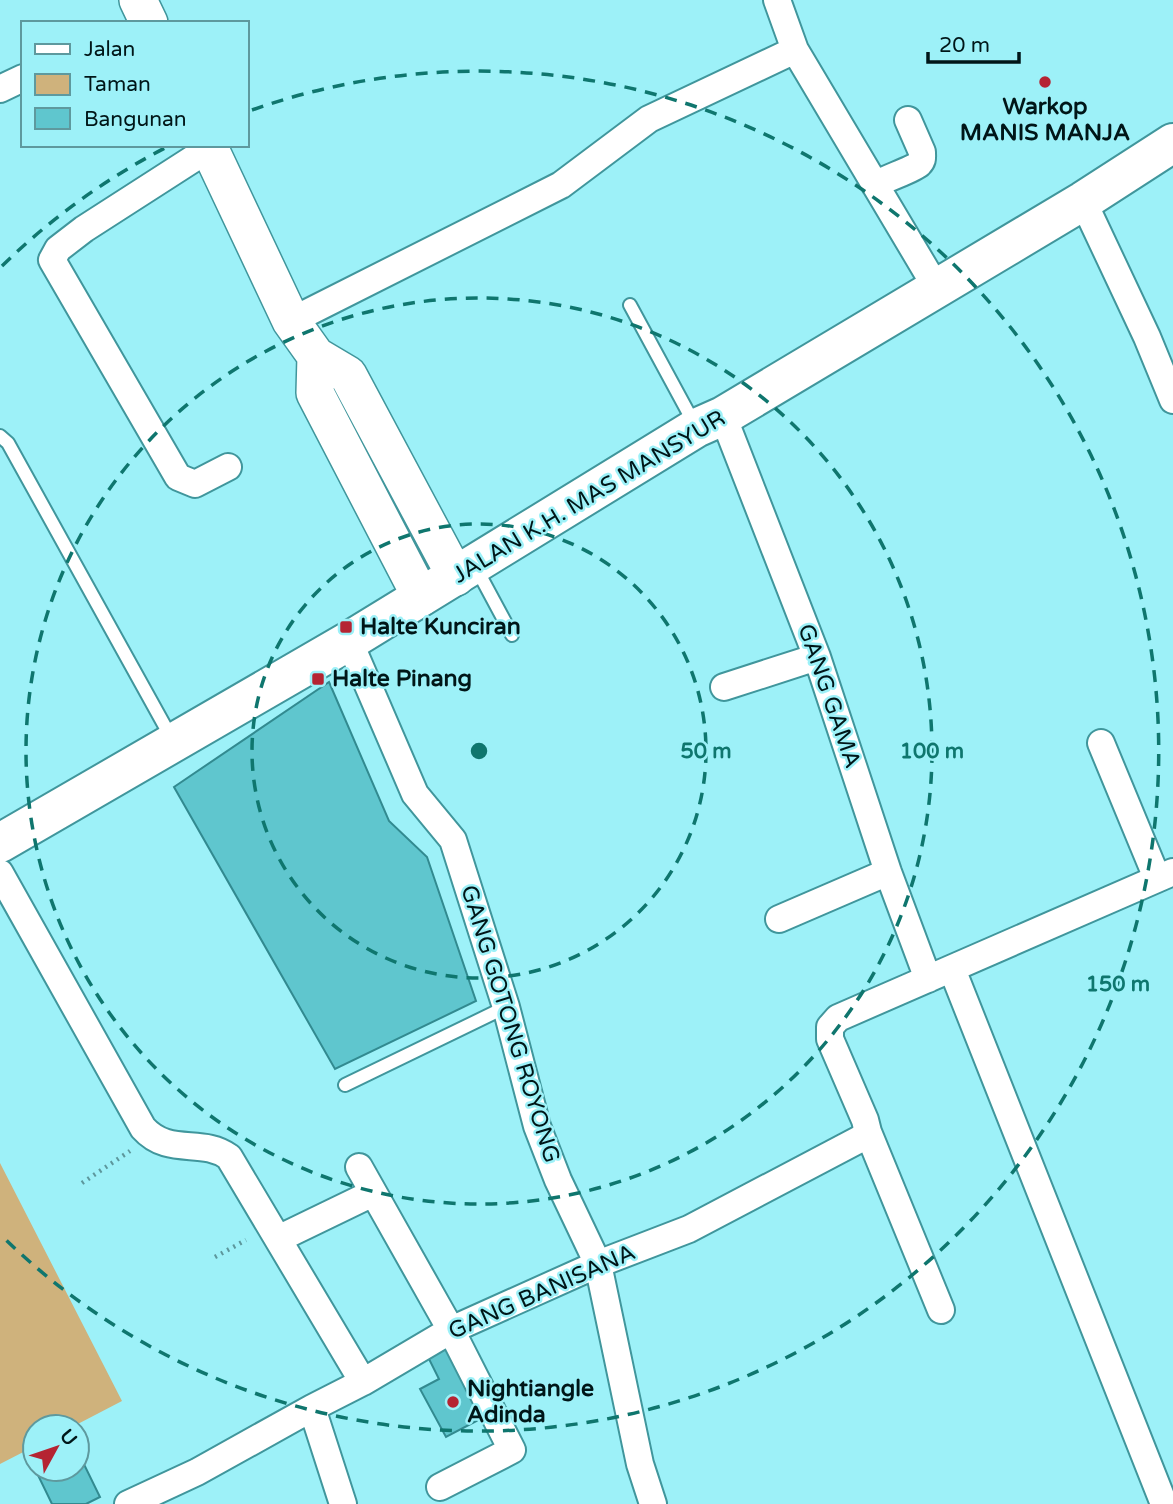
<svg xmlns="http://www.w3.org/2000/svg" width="1173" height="1504" font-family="'Varela Round',sans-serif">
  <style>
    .green { fill: #cfb27c }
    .building { fill: #5fc6ce; stroke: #328a90; stroke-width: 2 }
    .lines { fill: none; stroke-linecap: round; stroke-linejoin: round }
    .service-casing { stroke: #40969c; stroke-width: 16 }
    .minor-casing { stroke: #40969c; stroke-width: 30 }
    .secondary-casing { stroke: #40969c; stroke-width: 40 }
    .primary-casing { stroke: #40969c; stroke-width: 42 }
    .path { stroke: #5d979c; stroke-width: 4.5; stroke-dasharray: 2 5; stroke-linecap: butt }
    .service { stroke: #fff; stroke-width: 12 }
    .minor { stroke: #fff; stroke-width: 26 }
    .secondary { stroke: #fff; stroke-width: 37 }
    .primary { stroke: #fff; stroke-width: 38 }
    .ring { fill: none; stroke: #0f766e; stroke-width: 3.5; stroke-dasharray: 12 9 }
    .poi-dot { fill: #b52432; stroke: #9df1f8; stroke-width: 2.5 }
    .labels { text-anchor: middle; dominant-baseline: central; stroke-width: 5; stroke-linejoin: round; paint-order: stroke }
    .poi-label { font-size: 23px; font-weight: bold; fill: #001618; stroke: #9df1f8; text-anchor: start }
    .street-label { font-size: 23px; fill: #001618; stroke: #9df1f8 }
    .centre { fill: #0f766e; stroke: #9df1f8; stroke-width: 3.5 }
    .ring-label { font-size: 21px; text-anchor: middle; font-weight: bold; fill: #0f766e; stroke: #9df1f8; stroke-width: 5; stroke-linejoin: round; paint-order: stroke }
  </style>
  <rect width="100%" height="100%" fill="#9df1f8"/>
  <!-- green -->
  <path class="green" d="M 0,1163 L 122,1401 L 72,1427 L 35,1427 L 35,1446 L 0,1464 Z"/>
  <!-- building -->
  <path class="building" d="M 329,682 L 389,821 L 427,857 L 476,1001 L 335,1069 L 174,787 Z
    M 448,1344 L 486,1416 L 446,1437 L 420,1389 L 439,1379 L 427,1355 Z
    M 77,1450 L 100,1497 L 86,1504 L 52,1504 L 35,1469 L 77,1469 Z"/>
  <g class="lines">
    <!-- service casing -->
    <g class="service-casing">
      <path id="service" d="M 630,305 L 695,425
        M 0,436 L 8,443 L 172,739
        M 475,566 L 512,635
        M 345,1085 L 506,1007"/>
    </g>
    <!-- minor casing -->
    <g class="minor-casing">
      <path id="minor" d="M 777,0 L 795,50 L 936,287
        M 0,89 L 23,78
        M 210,148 L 84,229 L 58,249 L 52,260 L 178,477 L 195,484 L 228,467
        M 875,185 C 886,178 912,170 919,164 C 923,160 922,158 922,152 L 908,120
        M 1083,201 L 1147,337 L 1173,400
        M 291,321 L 561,185 L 649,119 L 795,50
        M 723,416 L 817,657 L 888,872 L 928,979
        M 349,641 L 415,794 L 453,840 L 506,1007 L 537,1126 L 558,1180 L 598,1264 L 640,1464 L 653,1504
        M 724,687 L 817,657
        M 1101,743 L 1157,878
        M 0,873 L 143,1128 C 169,1157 202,1137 229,1157 L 363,1382
        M 779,919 L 888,872
        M 952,969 L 1164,1504
        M 868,1132 L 941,1310
        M 359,1167 L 451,1330 L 512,1450 L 440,1487
        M 280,1238 L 373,1193
        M 312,1408 L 343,1504
        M 128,1504 L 197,1472 L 312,1408 L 363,1382 L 451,1330 L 598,1264 L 689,1229 L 860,1139 L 868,1132 L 865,1120 L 830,1039 L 830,1027 L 838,1018 L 1173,872"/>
    </g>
    <!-- secondary casing -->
    <g class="secondary-casing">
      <path id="secondary" d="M 138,0 L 149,23
        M 208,145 L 291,321 L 316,356 L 348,375 L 456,577
        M 316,356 L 315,393 L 421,597"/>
    </g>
    <!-- primary casing -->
    <g class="primary-casing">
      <path id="primary" d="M 0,843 L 349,641 L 696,428 L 723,416 L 1083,201 L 1173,143"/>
    </g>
    <!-- path -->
    <path class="path" d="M 82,1183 L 130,1151
      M 215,1257 L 246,1240"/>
    <!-- service -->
    <use href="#service" class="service"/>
    <!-- minor -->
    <use href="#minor" class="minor"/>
    <!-- secondary -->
    <use href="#secondary" class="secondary"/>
    <!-- primary -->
    <use href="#primary" class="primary"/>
  </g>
  <!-- distance rings -->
  <g class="ring">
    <circle cx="479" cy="751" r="227"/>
    <circle cx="479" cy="751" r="453"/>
    <path d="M2 266A680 680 0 0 1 165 148M252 110A680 680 0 1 1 2 1236"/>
  </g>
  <!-- markers -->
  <g class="poi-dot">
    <circle cx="1045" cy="82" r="7"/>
    <rect x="339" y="620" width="14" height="14" rx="3.5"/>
    <rect x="311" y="672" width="14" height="14" rx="3.5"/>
    <circle cx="453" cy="1402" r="7"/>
  </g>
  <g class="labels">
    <!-- poi labels -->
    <g class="poi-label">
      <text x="1045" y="107" text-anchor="middle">Warkop<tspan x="1045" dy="26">MANIS MANJA</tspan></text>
      <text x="360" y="627">Halte Kunciran</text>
      <text x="332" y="679">Halte Pinang</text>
      <text x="467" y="1389">Nightiangle<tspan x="467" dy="26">Adinda</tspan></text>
    </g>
    <!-- street labels -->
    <g class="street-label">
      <text transform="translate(589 497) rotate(-31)">JALAN K.H. MAS MANSYUR</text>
      <text transform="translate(829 696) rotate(71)">GANG GAMA</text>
      <text transform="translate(510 1024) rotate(73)">GANG GOTONG ROYONG</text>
      <text transform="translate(542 1292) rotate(-24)">GANG BANISANA</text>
    </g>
  </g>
  <circle cx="479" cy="751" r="10" class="centre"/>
  <g class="ring-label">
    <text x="706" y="758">50 m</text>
    <text x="932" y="758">100 m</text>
    <text x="1118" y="991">150 m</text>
  </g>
  <!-- legend -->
  <rect x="21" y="21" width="228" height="126" fill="#9df1f8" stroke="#5e999e" stroke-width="2"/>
  <rect x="35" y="44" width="35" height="10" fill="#ffffff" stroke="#5e999e" stroke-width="2"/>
  <text x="84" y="56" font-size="21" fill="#001618">Jalan</text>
  <rect x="35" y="74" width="35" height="21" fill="#cfb27c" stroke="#5e999e" stroke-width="2"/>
  <text x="84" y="91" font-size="21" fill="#001618">Taman</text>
  <rect x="35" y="108" width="35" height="21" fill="#5fc6ce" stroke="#5e999e" stroke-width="2"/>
  <text x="84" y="126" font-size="21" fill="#001618">Bangunan</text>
  <!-- north arrow -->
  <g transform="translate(56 1448) rotate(50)"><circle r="33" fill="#9df1f8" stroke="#5e999e" stroke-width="2"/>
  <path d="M0-5L12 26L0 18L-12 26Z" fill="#b52432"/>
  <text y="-10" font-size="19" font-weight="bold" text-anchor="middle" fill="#001618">U</text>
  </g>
  <!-- scale -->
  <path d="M928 52v10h91v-10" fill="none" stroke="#001618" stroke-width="3.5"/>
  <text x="939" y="52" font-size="21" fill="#001618" stroke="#9df1f8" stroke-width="5" paint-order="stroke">20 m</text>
</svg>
